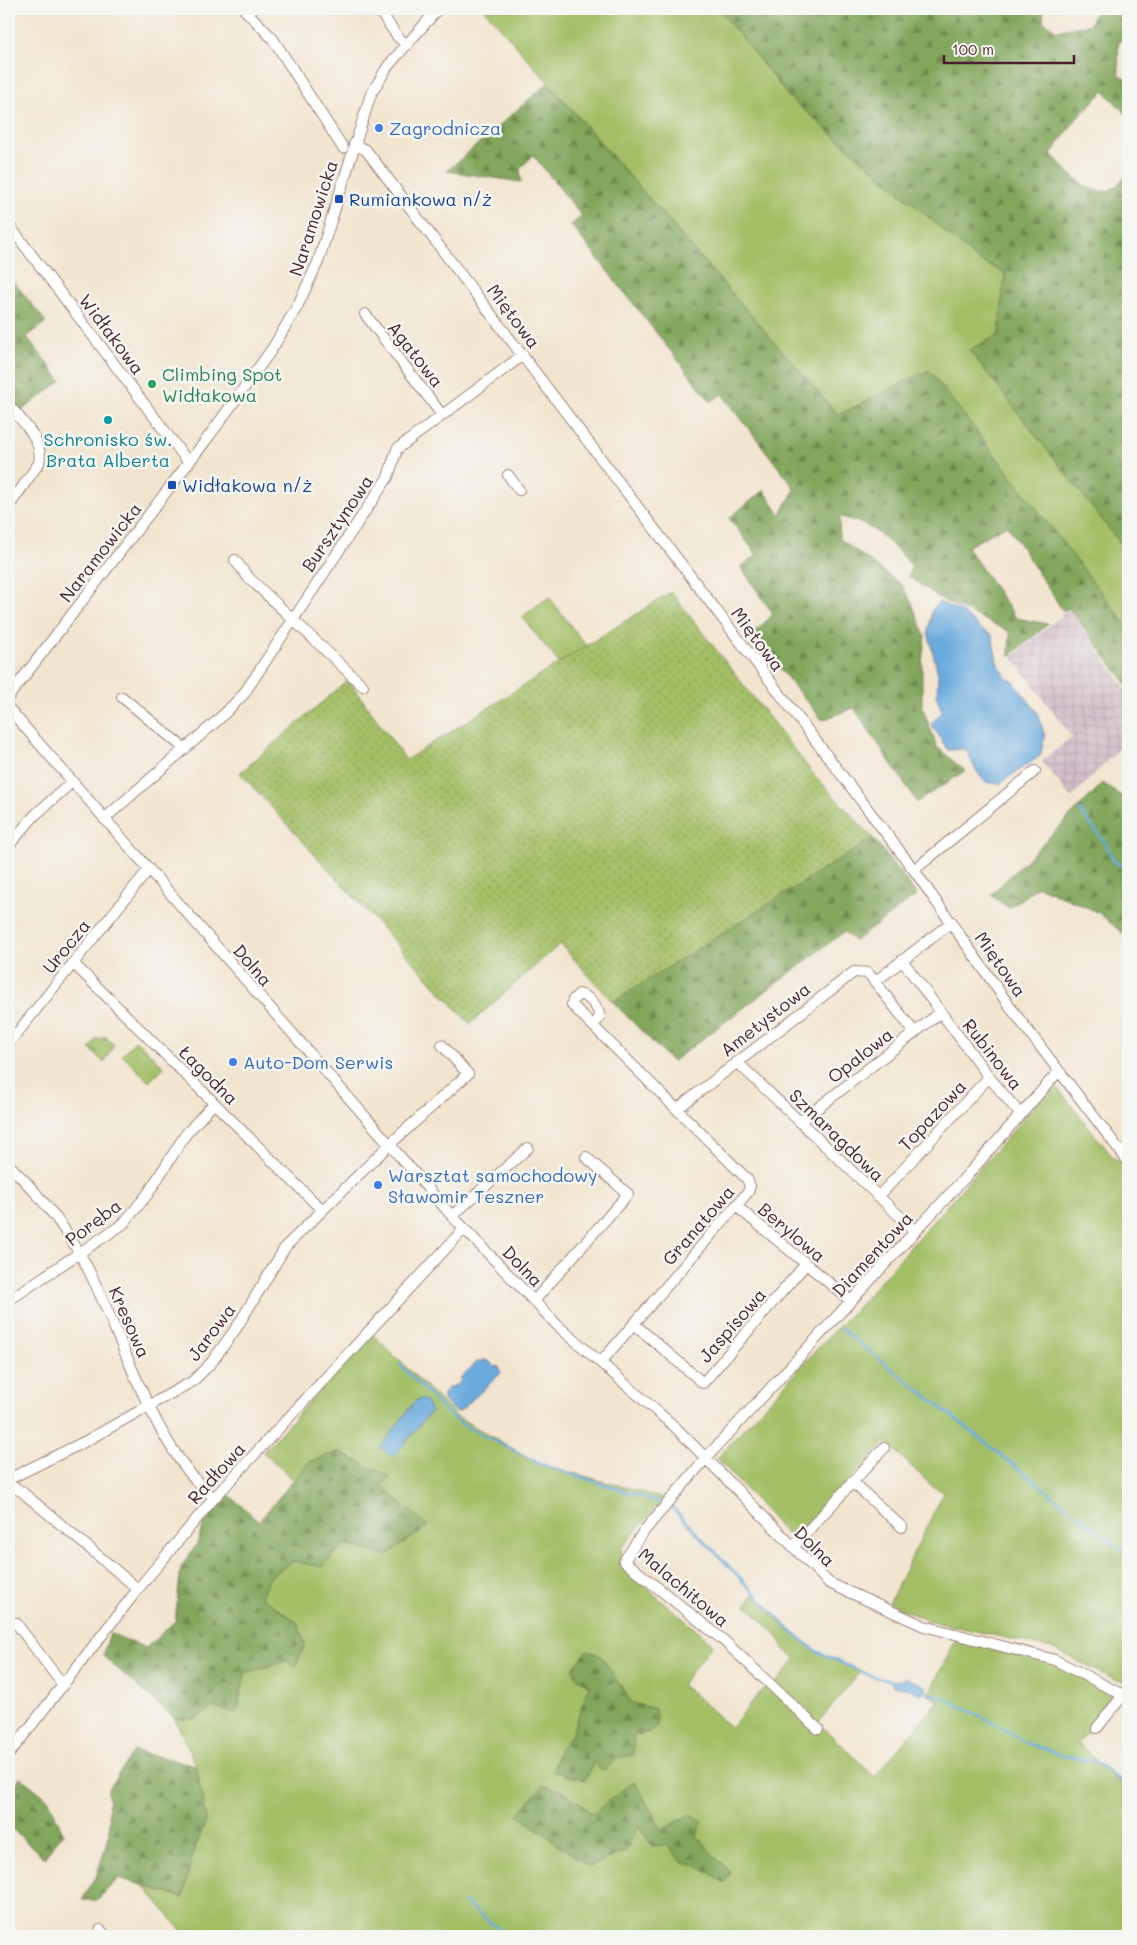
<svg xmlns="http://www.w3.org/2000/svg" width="1137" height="1945" font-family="Mali,sans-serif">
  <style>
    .industrial { fill: url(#industrial-grid) }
    .grass { fill: #a2bf66; stroke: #766f48; fill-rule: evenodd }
    .forest { fill: url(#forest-firs); stroke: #666243 }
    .park { fill: url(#park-crowns); stroke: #766f48 }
    .garden { fill: url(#garden-dots); stroke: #766f48 }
    .water { fill: #6aaadd; stroke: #5a6484 }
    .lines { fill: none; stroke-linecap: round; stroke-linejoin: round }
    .stream { stroke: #6aaadd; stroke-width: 2.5 }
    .minor-casing { stroke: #9e827d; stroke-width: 12 }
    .minor { stroke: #fff; stroke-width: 10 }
    .shop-dot { fill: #3f7fe0; stroke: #f6f6f2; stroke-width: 2 }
    .transit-dot { fill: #1a4fb4; stroke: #f6f6f2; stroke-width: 2 }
    .leisure-dot { fill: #2e9e5b; stroke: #f6f6f2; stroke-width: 2 }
    .culture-dot { fill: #0f9aa8; stroke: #f6f6f2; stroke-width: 2 }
    .labels { text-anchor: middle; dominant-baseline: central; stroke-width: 5; stroke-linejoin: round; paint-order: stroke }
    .shop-label { font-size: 18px; fill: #366cbe; stroke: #f6f6f2; text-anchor: start }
    .transit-label { font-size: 18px; fill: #164399; stroke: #f6f6f2; text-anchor: start }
    .street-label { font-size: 18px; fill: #4a1f2b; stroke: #f6f6f2 }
    .leisure-label { font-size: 18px; fill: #27864d; stroke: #f6f6f2; text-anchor: start }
    .culture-label { font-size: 18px; fill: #0d838f; stroke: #f6f6f2 }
  </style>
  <defs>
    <pattern id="industrial-grid" width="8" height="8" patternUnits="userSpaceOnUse" patternTransform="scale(1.25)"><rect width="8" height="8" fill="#d2bdc8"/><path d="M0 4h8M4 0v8" fill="none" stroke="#b6a2ac"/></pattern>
    <pattern id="forest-firs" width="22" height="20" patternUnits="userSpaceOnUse" patternTransform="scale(1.25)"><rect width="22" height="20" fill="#81a65b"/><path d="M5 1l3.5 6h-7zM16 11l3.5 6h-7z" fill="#6c874b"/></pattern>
    <pattern id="park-crowns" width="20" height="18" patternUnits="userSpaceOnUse" patternTransform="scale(1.25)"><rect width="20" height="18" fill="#a2bf66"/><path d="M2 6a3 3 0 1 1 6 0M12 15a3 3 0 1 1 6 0" fill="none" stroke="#869b54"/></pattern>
    <pattern id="garden-dots" width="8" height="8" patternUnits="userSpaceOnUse" patternTransform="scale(1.25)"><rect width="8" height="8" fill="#a2bf66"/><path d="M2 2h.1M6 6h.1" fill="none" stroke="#869b54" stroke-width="1.8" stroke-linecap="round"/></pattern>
  </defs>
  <rect width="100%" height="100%" fill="#f6f6f2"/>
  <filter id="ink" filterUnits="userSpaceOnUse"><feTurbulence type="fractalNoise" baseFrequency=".02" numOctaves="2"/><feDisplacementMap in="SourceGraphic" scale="10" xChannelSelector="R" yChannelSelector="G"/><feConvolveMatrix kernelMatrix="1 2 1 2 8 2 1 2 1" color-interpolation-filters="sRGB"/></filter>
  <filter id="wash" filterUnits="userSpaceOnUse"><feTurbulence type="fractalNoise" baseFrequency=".0096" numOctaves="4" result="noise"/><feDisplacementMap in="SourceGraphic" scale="20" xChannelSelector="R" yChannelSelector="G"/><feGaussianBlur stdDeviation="1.12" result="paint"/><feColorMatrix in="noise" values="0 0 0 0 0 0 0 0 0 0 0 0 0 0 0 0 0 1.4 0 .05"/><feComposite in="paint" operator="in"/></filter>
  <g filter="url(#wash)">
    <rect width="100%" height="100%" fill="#f2e5cf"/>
    <!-- industrial -->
    <path class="industrial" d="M 1069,609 L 1128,692 L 1128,740 L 1071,798 L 1042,761 L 1072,737 L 1012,657 Z"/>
    <!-- grass -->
    <path class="grass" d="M 484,9 L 719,9 L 789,97 L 978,259 L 1005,273 L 999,335 L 970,350 L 1128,553 L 1128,627 L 929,371 L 838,415 Z
      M 549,597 L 587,647 L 559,663 L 522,617 Z
      M 136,1040 L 164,1067 L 149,1082 L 122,1055 Z
      M 1054,1084 L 1112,1156 L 1128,1169 L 1128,1537 L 1123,1542 L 1128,1548 L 1128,1677 L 1125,1681 L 1115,1680 L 1052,1648 L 926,1620 L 889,1603 L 944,1492 L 932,1486 L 886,1442 L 792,1540 L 717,1458 L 832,1333 L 856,1309 Z
      M 372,1334 L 456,1416 L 540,1464 L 664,1498 L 621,1549 L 625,1570 L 713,1644 L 681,1685 L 695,1695 L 731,1728 L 763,1689 L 776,1683 L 796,1659 L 785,1651 L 777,1635 L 746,1605 L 754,1594 L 789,1631 L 816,1652 L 860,1672 L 818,1723 L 875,1777 L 939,1700 L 928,1695 L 956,1639 L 1045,1658 L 1117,1697 L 1078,1743 L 1128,1791 L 1128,1936 L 186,1936 L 144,1886 L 183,1898 L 193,1852 L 206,1821 L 196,1765 L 175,1719 L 195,1719 L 212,1707 L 237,1713 L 245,1673 L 285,1661 L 296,1666 L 305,1644 L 297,1622 L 261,1597 L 269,1577 L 294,1561 L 322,1567 L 344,1544 L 387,1555 L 428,1526 L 381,1486 L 390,1477 L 338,1452 L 309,1462 L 294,1480 L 263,1452 ZM 601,1656 L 650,1732 L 634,1735 L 607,1768 L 601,1770 L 594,1761 L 585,1780 L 553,1771 L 559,1750 L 571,1736 L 590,1686 L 577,1677 ZM 634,1782 L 662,1830 L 691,1814 L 697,1837 L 730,1872 L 725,1883 L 699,1865 L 683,1863 L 667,1845 L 638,1826 L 518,1815 L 565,1792 L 593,1814 Z"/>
    <!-- forest -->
    <path class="forest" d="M 719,9 L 1044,9 L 1043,21 L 1057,31 L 1090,24 L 1096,9 L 1128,9 L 1128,33 L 1118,43 L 1119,74 L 1128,82 L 1128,116 L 1104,91 L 1077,118 L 1051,154 C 1065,168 1091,202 1114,188 C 1119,184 1124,178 1128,174 L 1128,553 L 969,350 L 999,335 L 1005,273 L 978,260 L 789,97 Z
      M 548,83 L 838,415 L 929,370 L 1128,627 L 1128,686 L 1069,608 L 1063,611 L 1007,525 L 967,547 L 1016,618 L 1048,624 L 1009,657 L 1010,632 L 941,599 L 908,576 L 912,566 C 890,542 873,523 840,517 L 839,538 L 902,585 L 912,603 L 925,637 L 922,663 L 922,706 L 937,747 L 965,771 L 917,802 L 854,708 L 822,720 L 752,635 L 773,614 L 741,567 L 757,555 L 729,518 L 764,490 L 780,515 L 795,489 L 722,394 L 711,402 L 571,225 L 582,216 L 533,155 L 520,169 L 521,182 L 447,171 Z
      M 14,282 L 46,322 L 27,337 L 61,381 L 21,411 L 9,395 L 9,285 Z
      M 1103,783 L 1128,801 L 1128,938 L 1099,913 L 1038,886 L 1009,908 L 991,895 Z
      M 873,838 L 917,895 L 855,941 L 844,932 L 672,1062 L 613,1002 Z
      M 338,1452 L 391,1477 L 381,1486 L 428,1526 L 387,1555 L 344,1544 L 322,1567 L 294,1561 L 269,1577 L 261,1597 L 297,1622 L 305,1644 L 296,1666 L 285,1661 L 245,1673 L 237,1713 L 212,1707 L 195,1719 L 175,1719 L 103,1656 L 110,1633 L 146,1648 L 175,1621 L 181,1567 L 197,1544 L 204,1523 L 229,1495 L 259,1521 L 309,1462 Z
      M 587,1650 L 601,1656 L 632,1703 L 655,1709 L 657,1726 L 650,1732 L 634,1735 L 633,1755 L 616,1758 L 607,1769 L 601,1770 L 594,1762 L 585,1780 L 553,1771 L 559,1750 L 571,1736 L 589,1686 L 577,1677 L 573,1669 Z
      M 134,1751 L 196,1765 L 206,1821 L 193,1852 L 183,1898 L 119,1878 L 97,1900 L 82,1900 L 96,1877 L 110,1832 L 108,1789 Z
      M 20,1777 L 49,1800 L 63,1833 L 44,1858 L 9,1826 L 9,1797 Z
      M 634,1781 L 662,1830 L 691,1814 L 702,1822 L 697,1837 L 730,1872 L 725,1883 L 699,1866 L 683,1863 L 667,1845 L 652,1846 L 638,1826 L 626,1851 L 589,1867 L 518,1815 L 543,1785 L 565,1792 L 593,1814 Z"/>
    <!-- park -->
    <path class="park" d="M 105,1036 L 114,1045 L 104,1063 L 90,1049 L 97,1038 L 99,1040 Z"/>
    <!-- garden -->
    <path class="garden" d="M 671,592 L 814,775 L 873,838 L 613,1002 L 560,944 L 470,1024 L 240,773 L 348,680 L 406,760 Z"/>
    <!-- water -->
    <path class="water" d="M 939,602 L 962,612 L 981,629 L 992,635 L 997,662 L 1006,677 L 1014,682 L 1038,713 L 1045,737 L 1040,756 L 999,784 L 985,782 L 975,769 L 966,749 L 948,750 L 931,724 L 942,712 L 937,697 L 938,674 L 928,632 L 932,610 Z
      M 484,1360 L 489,1361 L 495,1367 L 498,1366 L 501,1373 L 459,1412 L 454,1411 L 443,1400 L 443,1394 L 449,1387 L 457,1385 L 461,1381 L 460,1378 L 477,1362 Z
      M 420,1399 L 425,1400 L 431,1411 L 396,1454 L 392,1456 L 380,1448 L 415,1401 Z
      M 904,1677 L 926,1686 L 924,1693 L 921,1695 L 910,1689 L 893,1686 L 891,1681 L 902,1680 Z"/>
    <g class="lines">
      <!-- stream -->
      <path class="stream" d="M 1080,810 L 1107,846 L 1113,860 L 1128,872
        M 840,1328 L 1128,1555
        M 400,1365 L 444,1410 L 463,1425 L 540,1464 L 665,1504
        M 670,1505 L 792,1632 L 816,1651 L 871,1676 L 891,1681
        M 925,1692 L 944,1698 L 998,1725 L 1026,1743 L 1063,1756 L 1095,1761 L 1128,1787
        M 464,1902 L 508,1936"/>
    </g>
  </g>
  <g filter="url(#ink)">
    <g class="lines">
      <!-- minor casing -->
      <g class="minor-casing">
        <path id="minor" d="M 244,9 L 273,39 L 343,148
          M 378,9 L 398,37 L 406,44
          M 354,144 L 366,150 L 914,870 L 1013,1011 L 1128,1161
          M 9,225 L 189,463
          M 365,314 L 442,415
          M 9,405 C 22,422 44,440 39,463 L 9,506
          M 508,475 L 519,490
          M 235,560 L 247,576 L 363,686
          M 9,696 L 210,435 L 272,349 L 297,307 L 318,262 L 371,94 L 388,66 L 438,9
          M 122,697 L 185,749
          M 9,709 L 452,1216 L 557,1325 L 675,1427 L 829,1583 L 924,1626 L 1055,1660 L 1123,1695
          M 104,819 L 218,720 L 243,695 L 388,477 L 397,449 L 523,355
          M 9,845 L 35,815 L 72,782
          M 914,870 L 1035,771
          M 902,960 L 989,1077 L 1020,1114
          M 73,963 L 322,1210
          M 876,981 L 952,922
          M 593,1026 L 600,1017 C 596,1004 592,998 579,994 L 573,1000 L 572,1005 L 747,1179 L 750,1186 L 748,1192 L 601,1362
          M 9,1043 L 149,869
          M 737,1062 L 915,1231
          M 677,1109 L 854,972 L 868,973 L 915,1033
          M 800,1122 L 941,1012
          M 9,1165 C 42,1197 72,1235 92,1277 C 126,1346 154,1448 214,1498
          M 878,1197 L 989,1077
          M 736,1206 L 850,1300
          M 452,1216 L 528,1148
          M 9,1300 L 123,1224 L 147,1195 L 186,1134 L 214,1103
          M 534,1301 L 628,1194 L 586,1157
          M 634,1324 L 703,1383 L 805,1265
          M 9,1479 L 84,1442 L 193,1381 L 211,1363 L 237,1327 L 286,1246 L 389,1145 L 468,1074 L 442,1045
          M 852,1482 L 902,1527
          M 9,1485 L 21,1491 L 138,1589
          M 793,1547 L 884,1448
          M 16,1623 L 63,1685
          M 1097,1728 L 1128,1689
          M 818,1729 L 722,1639 L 624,1561 L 644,1531 L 706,1458 L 971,1171 L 1059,1071
          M 9,1754 L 138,1589 L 214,1498 L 464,1229
          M 100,1930 L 106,1936"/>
      </g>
      <!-- minor -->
      <use href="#minor" class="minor"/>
    </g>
  </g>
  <!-- markers -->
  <g class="shop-dot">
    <circle cx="379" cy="128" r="5"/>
    <circle cx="233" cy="1062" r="5"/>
    <circle cx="378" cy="1185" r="5"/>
  </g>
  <g class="transit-dot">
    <rect x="334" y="194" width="10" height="10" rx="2.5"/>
    <rect x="167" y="480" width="10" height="10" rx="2.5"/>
  </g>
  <circle class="leisure-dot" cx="152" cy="384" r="5"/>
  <circle class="culture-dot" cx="108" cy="420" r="5"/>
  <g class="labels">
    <!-- shop labels -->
    <g class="shop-label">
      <text x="389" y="128">Zagrodnicza</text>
      <text x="243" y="1062">Auto-Dom Serwis</text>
      <text x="388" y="1175">Warsztat samochodowy<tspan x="388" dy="21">Sławomir Teszner</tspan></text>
    </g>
    <!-- transit labels -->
    <g class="transit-label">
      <text x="349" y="199">Rumiankowa n/ż</text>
      <text x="182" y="485">Widłakowa n/ż</text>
    </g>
    <!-- street labels -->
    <g class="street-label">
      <text transform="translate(313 218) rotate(-72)">Naramowicka</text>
      <text transform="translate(514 316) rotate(53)">Miętowa</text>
      <text transform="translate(112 334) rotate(53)">Widłakowa</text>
      <text transform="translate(416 354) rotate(52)">Agatowa</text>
      <text transform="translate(337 523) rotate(-56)">Bursztynowa</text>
      <text transform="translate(100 552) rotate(-52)">Naramowicka</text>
      <text transform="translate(758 639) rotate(53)">Miętowa</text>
      <text transform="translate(66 946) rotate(-51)">Urocza</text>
      <text transform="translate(1001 964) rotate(55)">Miętowa</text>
      <text transform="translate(253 965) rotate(49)">Dolna</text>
      <text transform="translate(765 1019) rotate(-38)">Ametystowa</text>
      <text transform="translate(993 1054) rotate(52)">Rubinowa</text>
      <text transform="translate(860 1055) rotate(-38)">Opalowa</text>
      <text transform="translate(209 1075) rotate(45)">Łagodna</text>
      <text transform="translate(932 1115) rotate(-47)">Topazowa</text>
      <text transform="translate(837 1135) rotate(44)">Szmaragdowa</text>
      <text transform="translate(93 1222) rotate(-37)">Poręba</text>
      <text transform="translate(698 1225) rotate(-49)">Granatowa</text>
      <text transform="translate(792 1232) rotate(40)">Berylowa</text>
      <text transform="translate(872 1254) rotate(-47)">Diamentowa</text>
      <text transform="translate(523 1266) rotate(46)">Dolna</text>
      <text transform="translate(130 1322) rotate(66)">Kresowa</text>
      <text transform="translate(732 1325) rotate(-49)">Jaspisowa</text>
      <text transform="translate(211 1332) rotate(-53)">Jarowa</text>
      <text transform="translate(216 1473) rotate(-48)">Radłowa</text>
      <text transform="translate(815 1546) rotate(45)">Dolna</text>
      <text transform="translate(684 1587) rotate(40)">Malachitowa</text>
    </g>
    <!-- leisure labels -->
    <g class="leisure-label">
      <text x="162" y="374">Climbing Spot<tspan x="162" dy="21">Widłakowa</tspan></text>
    </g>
    <!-- culture labels -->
    <g class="culture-label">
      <text x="108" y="439">Schronisko św.<tspan x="108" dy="21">Brata Alberta</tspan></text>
    </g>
  </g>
  <!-- margin -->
  <rect width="1137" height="1945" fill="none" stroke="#f6f6f2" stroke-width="30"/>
  <!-- scale -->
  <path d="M944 55v8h130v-8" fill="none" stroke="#4a1f2b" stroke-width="2.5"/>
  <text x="952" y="55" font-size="15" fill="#4a1f2b" stroke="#f6f6f2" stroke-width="4" paint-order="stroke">100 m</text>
</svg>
